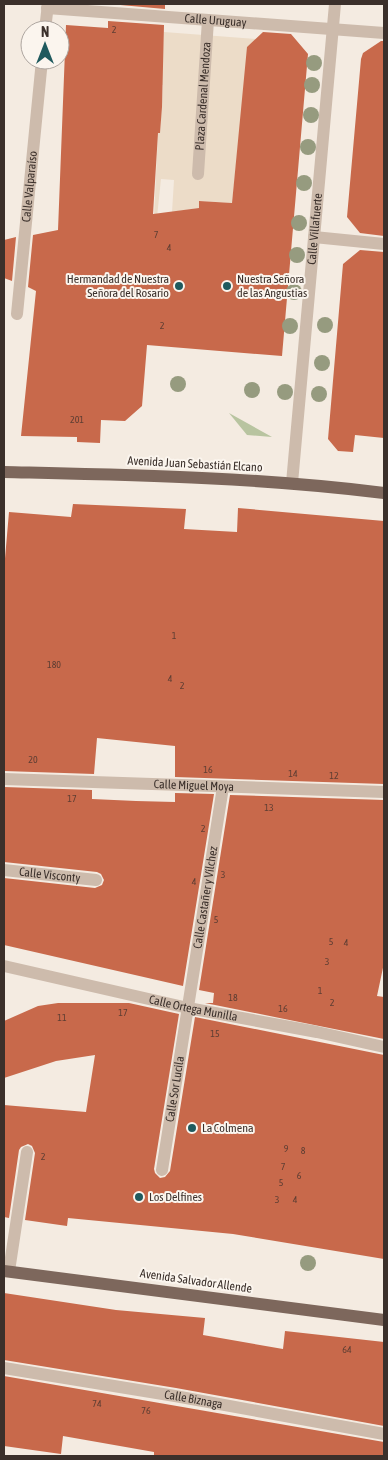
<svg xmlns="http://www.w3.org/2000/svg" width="388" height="1460" font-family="'Asap Condensed',sans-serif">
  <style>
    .green { fill: #b8c4a0 }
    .plaza { fill: #ecdcc8 }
    .building { fill: #c8694b }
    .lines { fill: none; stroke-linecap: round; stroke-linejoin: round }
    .service { stroke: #cdbbac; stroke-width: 12 }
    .pedestrian { stroke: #cdbbac; stroke-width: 12 }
    .minor { stroke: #cdbbac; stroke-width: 12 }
    .tertiary { stroke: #cdbbac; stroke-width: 12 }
    .primary { stroke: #7d675c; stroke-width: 12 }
    .tree { fill: #969b7f }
    .poi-dot { fill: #1f5a5e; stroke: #fbf5ee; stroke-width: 2 }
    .labels { text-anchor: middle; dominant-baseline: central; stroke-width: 4; stroke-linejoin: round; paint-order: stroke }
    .number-label { font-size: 10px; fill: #5e3e33 }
    .street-label { font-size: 12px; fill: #3b302b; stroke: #fbf5ee }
    .poi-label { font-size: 12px; fill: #3b302b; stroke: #fbf5ee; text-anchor: start }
  </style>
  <rect width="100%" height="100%" fill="#f4ebe1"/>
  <!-- green -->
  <path class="green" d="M 229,413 L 272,437 L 247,435 Z"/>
  <!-- plaza -->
  <path class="plaza" d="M 164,32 L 256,39 L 242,108 L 232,203 L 200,201 L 199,208 L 172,212 L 174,180 L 161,179 L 157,217 L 154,217 L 158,133 L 160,133 L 163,85 L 161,85 Z"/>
  <!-- building -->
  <path class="building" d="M 109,4 L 165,4 L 165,9 Z
    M 108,21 L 164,25 L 162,107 L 160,133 L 158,133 L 153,214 L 199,208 L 199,201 L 232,203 L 247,47 L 263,32 L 291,34 L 308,54 L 282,356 L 147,345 L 142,406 L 125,421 L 101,420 L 100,443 L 77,442 L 77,437 L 21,436 L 36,291 L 28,287 L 33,235 L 58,230 L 66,25 L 108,28 Z
    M 381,41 L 384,41 L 384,236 L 360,233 L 347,217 L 361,59 L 363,53 Z
    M 16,237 L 12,281 L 4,278 L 4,240 Z
    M 360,250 L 384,252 L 384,438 L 355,435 L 353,452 L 338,451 L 328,439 L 343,264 Z
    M 73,504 L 186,509 L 184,529 L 237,532 L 238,508 L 384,521 L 384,784 L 175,777 L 175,746 L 97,738 L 94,774 L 4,771 L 4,570 L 9,512 L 71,517 Z
    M 4,787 L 92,790 L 92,799 L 136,801 L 175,802 L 175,793 L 214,794 L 183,986 L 4,945 L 4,878 L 95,888 L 102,885 L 104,880 L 101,874 L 97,872 L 4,862 Z
    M 230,795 L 384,800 L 384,963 L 377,996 L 384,997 L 384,1039 L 205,1003 L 213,1003 L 214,993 L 199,990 Z
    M 58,1003 L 129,1003 L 179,1014 L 154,1169 L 155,1173 L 160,1178 L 165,1177 L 170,1171 L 195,1017 L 384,1055 L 384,1259 L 233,1234 L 68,1218 L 67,1226 L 25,1220 L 35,1153 L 32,1146 L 28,1144 L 21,1147 L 19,1150 L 9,1218 L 4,1217 L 4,1105 L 86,1112 L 95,1055 L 56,1061 L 4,1078 L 4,1021 L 38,1006 Z
    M 4,1293 L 116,1310 L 205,1318 L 203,1335 L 283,1349 L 285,1331 L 384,1342 L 384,1426 L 176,1388 L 4,1360 Z
    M 4,1376 L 384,1442 L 384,1456 L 154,1456 L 154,1452 L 63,1436 L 61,1454 L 4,1446 Z"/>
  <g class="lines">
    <!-- service -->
    <g class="service">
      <path id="s1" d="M 198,174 L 208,20"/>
      <path id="s2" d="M 4,1368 L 175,1396 L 384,1434"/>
    </g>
    <!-- pedestrian -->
    <g class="pedestrian">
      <path id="s3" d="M 4,870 L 96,880"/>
      <path id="s4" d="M 162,1170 L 223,787"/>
      <path d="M 9,1271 L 27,1152"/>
    </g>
    <!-- minor -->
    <g class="minor">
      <path id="s5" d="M 47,8 L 384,33"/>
      <path d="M 45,30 L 48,4"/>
      <path d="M 314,237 L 384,244"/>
      <path id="s6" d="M 17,314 L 42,60"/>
      <path id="s7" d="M 4,779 L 384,792"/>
      <path id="s8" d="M 4,966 L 188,1008 L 317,1032 L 384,1047"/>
    </g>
    <!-- tertiary -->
    <path class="tertiary" id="s9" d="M 292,483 L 335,4"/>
    <!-- primary -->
    <path class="primary" d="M 4,472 C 131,475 258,477 384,493
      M 4,1271 L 384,1320"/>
  </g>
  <!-- trees -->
  <g class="tree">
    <circle cx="314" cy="63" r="8"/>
    <circle cx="312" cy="85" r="8"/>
    <circle cx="311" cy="115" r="8"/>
    <circle cx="308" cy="147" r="8"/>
    <circle cx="304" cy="183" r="8"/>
    <circle cx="299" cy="223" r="8"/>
    <circle cx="297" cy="255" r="8"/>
    <circle cx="294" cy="292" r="8"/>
    <circle cx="325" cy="325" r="8"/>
    <circle cx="290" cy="326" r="8"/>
    <circle cx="322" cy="363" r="8"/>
    <circle cx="178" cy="384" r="8"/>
    <circle cx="252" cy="390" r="8"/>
    <circle cx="285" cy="392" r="8"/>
    <circle cx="319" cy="394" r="8"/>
    <circle cx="308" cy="1263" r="8"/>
  </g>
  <!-- markers -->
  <g class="poi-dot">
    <circle cx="179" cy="286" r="5"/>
    <circle cx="227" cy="286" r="5"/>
    <circle cx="192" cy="1128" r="5"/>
    <circle cx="139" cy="1197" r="5"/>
  </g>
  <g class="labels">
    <!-- number labels -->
    <g class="number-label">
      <text x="114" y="29">2</text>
      <text x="156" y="234">7</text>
      <text x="169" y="247">4</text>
      <text x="162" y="325">2</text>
      <text x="77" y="419">201</text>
      <text x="174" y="635">1</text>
      <text x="54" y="664">180</text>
      <text x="170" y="678">4</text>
      <text x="182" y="685">2</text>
      <text x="33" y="759">20</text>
      <text x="208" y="769">16</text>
      <text x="293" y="773">14</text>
      <text x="334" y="775">12</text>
      <text x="72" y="798">17</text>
      <text x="269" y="807">13</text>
      <text x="203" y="828">2</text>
      <text x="223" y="874">3</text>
      <text x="194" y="881">4</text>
      <text x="216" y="919">5</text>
      <text x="331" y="941">5</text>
      <text x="346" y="942">4</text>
      <text x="327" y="961">3</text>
      <text x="320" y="990">1</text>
      <text x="233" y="997">18</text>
      <text x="332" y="1002">2</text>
      <text x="283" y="1008">16</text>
      <text x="123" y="1012">17</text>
      <text x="62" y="1017">11</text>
      <text x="215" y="1033">15</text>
      <text x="286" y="1148">9</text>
      <text x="303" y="1150">8</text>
      <text x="43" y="1156">2</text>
      <text x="283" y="1166">7</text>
      <text x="299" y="1175">6</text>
      <text x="281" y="1182">5</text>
      <text x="277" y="1199">3</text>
      <text x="295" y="1199">4</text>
      <text x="347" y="1349">64</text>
      <text x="97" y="1403">74</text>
      <text x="146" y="1410">76</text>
    </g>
    <!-- street labels -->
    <g class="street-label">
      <text stroke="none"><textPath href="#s5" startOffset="169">Calle Uruguay</textPath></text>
      <text stroke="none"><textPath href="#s1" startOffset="78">Plaza Cardenal Mendoza</textPath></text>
      <text stroke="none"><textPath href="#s6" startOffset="128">Calle Valparaíso</textPath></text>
      <text stroke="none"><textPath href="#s9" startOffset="255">Calle Villafuerte</textPath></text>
      <text transform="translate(195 464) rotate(3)">Avenida Juan Sebastián Elcano</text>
      <text stroke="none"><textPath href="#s7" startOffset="190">Calle Miguel Moya</textPath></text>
      <text stroke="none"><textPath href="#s3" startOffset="46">Calle Visconty</textPath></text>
      <text stroke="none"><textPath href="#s4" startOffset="276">Calle Castañer y Vílchez</textPath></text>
      <text stroke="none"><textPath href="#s8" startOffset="194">Calle Ortega Munilla</textPath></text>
      <text stroke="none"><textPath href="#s4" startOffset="82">Calle Sor Lucila</textPath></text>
      <text transform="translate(196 1281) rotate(8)">Avenida Salvador Allende</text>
      <text stroke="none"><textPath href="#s2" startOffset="192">Calle Biznaga</textPath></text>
    </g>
    <!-- poi labels -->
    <g class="poi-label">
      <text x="169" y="279" text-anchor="end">Hermandad de Nuestra<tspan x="169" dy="14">Señora del Rosario</tspan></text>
      <text x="237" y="279">Nuestra Señora<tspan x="237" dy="14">de las Angustias</tspan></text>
      <text x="202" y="1128">La Colmena</text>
      <text x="149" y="1197">Los Delfines</text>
    </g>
  </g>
  <!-- border -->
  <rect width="388" height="1460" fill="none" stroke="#3b302b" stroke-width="10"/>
  <!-- north arrow -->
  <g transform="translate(45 45)"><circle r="24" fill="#fbf5ee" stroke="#aea6a0"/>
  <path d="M0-4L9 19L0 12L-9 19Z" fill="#1f5a5e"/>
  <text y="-8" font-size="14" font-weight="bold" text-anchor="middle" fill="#3b302b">N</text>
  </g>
</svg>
